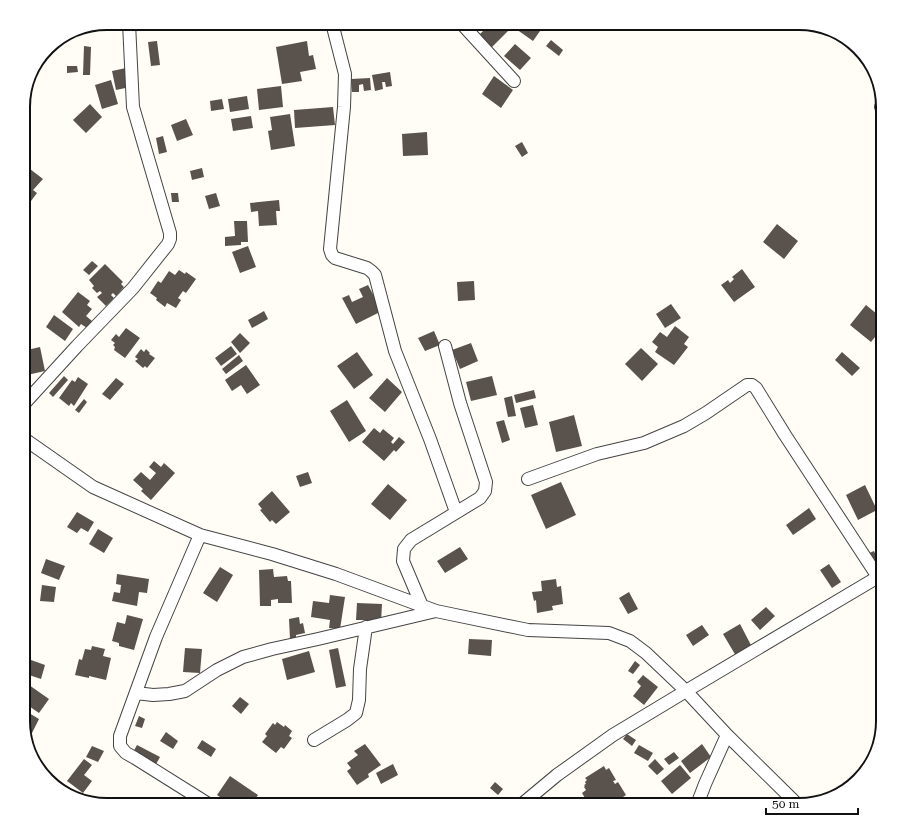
<svg xmlns="http://www.w3.org/2000/svg" width="906" height="828" font-family="'Roboto Serif',serif">
  <style>
    .building { fill: #5a524d }
    .lines { fill: none; stroke-linecap: round; stroke-linejoin: round }
    .minor-casing { stroke: #444; stroke-width: 14 }
    .minor { stroke: #fff; stroke-width: 12 }
    .rim { fill: none; stroke: #111; stroke-width: 2 }
  </style>
  <rect width="100%" height="100%" fill="#fffdf5"/>
  <!-- building -->
  <path class="building" d="M 491,23 L 501,23 L 509,30 L 492,47 L 479,35 Z
    M 520,23 L 530,23 L 540,31 L 533,41 L 516,29 Z
    M 551,40 L 563,50 L 559,56 L 546,46 Z
    M 157,41 L 160,65 L 151,66 L 148,42 Z
    M 307,41 L 309,56 L 313,55 L 316,69 L 300,72 L 302,81 L 282,84 L 276,47 Z
    M 515,44 L 531,58 L 520,70 L 504,56 Z
    M 84,46 L 91,47 L 90,75 L 83,75 Z
    M 67,66 L 77,66 L 78,72 L 67,73 Z
    M 126,68 L 130,87 L 116,90 L 112,71 Z
    M 390,72 L 392,86 L 386,87 L 385,82 L 382,82 L 383,89 L 375,91 L 372,75 Z
    M 494,76 L 513,90 L 501,108 L 482,94 Z
    M 370,78 L 371,90 L 364,91 L 363,84 L 359,85 L 359,92 L 352,92 L 351,79 Z
    M 111,80 L 118,104 L 102,109 L 95,85 Z
    M 281,86 L 283,107 L 259,110 L 257,89 Z
    M 247,96 L 249,109 L 230,112 L 228,99 Z
    M 222,99 L 224,109 L 211,111 L 210,101 Z
    M 90,104 L 102,117 L 86,133 L 73,120 Z
    M 333,107 L 335,125 L 295,128 L 294,110 Z
    M 290,114 L 295,146 L 271,150 L 268,131 L 272,130 L 270,117 Z
    M 251,116 L 253,128 L 233,131 L 231,119 Z
    M 186,119 L 193,135 L 177,141 L 171,125 Z
    M 427,132 L 428,155 L 403,156 L 402,134 Z
    M 163,136 L 167,152 L 159,154 L 156,138 Z
    M 522,142 L 528,153 L 522,157 L 515,146 Z
    M 23,167 L 29,171 L 30,169 L 43,179 L 33,190 L 37,193 L 31,201 L 27,198 L 26,200 L 23,198 Z
    M 202,168 L 204,177 L 192,180 L 190,171 Z
    M 171,193 L 178,193 L 179,202 L 172,202 Z
    M 216,193 L 220,206 L 209,209 L 205,196 Z
    M 279,200 L 280,211 L 276,211 L 277,225 L 259,226 L 258,211 L 251,212 L 250,203 Z
    M 234,221 L 247,221 L 248,242 L 241,242 L 241,245 L 225,246 L 225,237 L 235,236 Z
    M 777,224 L 798,241 L 784,259 L 763,242 Z
    M 248,246 L 256,267 L 240,273 L 232,252 Z
    M 92,261 L 98,266 L 89,275 L 83,270 Z
    M 105,264 L 123,282 L 121,284 L 124,287 L 116,296 L 113,293 L 111,295 L 114,298 L 106,306 L 97,297 L 102,293 L 100,291 L 97,293 L 92,288 L 94,286 L 89,280 Z
    M 742,269 L 755,287 L 734,302 L 721,285 L 728,280 L 730,283 L 734,279 L 732,277 Z
    M 179,270 L 185,274 L 186,272 L 196,279 L 186,293 L 183,291 L 178,298 L 181,300 L 176,308 L 167,303 L 165,307 L 156,300 L 157,298 L 150,293 L 158,281 L 161,283 L 169,271 L 175,275 Z
    M 474,281 L 475,300 L 458,301 L 457,282 Z
    M 368,285 L 382,311 L 356,324 L 342,298 L 349,295 L 352,302 L 363,297 L 359,289 Z
    M 78,292 L 90,301 L 87,305 L 92,309 L 86,316 L 92,321 L 87,328 L 81,324 L 79,327 L 62,312 Z
    M 671,304 L 681,318 L 665,328 L 656,314 Z
    M 866,305 L 883,319 L 883,327 L 871,342 L 850,325 Z
    M 264,311 L 268,319 L 252,328 L 248,320 Z
    M 54,315 L 73,329 L 65,341 L 46,327 Z
    M 675,326 L 689,337 L 684,344 L 688,347 L 674,365 L 655,352 L 658,347 L 652,342 L 660,332 L 667,337 Z
    M 126,328 L 140,338 L 125,358 L 114,350 L 115,347 L 113,345 L 115,343 L 111,340 L 116,334 L 119,337 Z
    M 434,331 L 440,345 L 425,351 L 418,338 Z
    M 240,333 L 250,343 L 240,353 L 231,342 Z
    M 471,343 L 478,361 L 460,369 L 452,350 Z
    M 231,346 L 237,354 L 221,366 L 215,358 Z
    M 40,347 L 45,371 L 27,375 L 23,359 L 23,351 Z
    M 641,348 L 658,364 L 642,381 L 625,364 Z
    M 141,349 L 144,352 L 146,349 L 150,353 L 149,354 L 155,358 L 147,368 L 145,366 L 143,368 L 135,361 L 138,359 L 135,357 Z
    M 357,352 L 373,375 L 354,389 L 337,366 Z
    M 842,352 L 860,368 L 852,376 L 835,360 Z
    M 239,355 L 243,361 L 226,374 L 222,369 Z
    M 246,365 L 260,385 L 247,394 L 241,385 L 232,391 L 225,380 Z
    M 64,376 L 68,380 L 53,397 L 49,393 Z
    M 492,376 L 497,395 L 471,401 L 466,382 Z
    M 78,377 L 88,384 L 74,406 L 71,403 L 69,406 L 59,398 L 72,380 L 75,382 Z
    M 116,378 L 124,384 L 110,400 L 102,394 Z
    M 387,378 L 402,392 L 385,412 L 369,398 Z
    M 534,390 L 536,398 L 516,403 L 514,395 Z
    M 512,396 L 516,416 L 508,417 L 504,398 Z
    M 84,399 L 87,402 L 79,413 L 75,410 Z
    M 347,400 L 366,431 L 349,442 L 330,411 Z
    M 533,405 L 538,425 L 525,428 L 520,408 Z
    M 574,415 L 582,446 L 556,452 L 549,422 Z
    M 504,420 L 510,440 L 502,443 L 496,422 Z
    M 374,428 L 380,433 L 383,429 L 394,438 L 391,442 L 393,444 L 399,437 L 405,442 L 396,452 L 394,450 L 384,461 L 362,442 Z
    M 154,461 L 161,467 L 164,463 L 175,473 L 151,500 L 141,491 L 143,489 L 133,480 L 141,472 L 150,480 L 156,473 L 149,467 Z
    M 308,472 L 312,483 L 300,487 L 296,476 Z
    M 561,482 L 576,515 L 546,529 L 531,495 Z
    M 388,484 L 407,500 L 390,520 L 371,504 Z
    M 865,485 L 877,510 L 858,520 L 846,495 Z
    M 272,491 L 290,512 L 276,524 L 272,520 L 270,522 L 260,510 L 262,509 L 258,504 Z
    M 809,508 L 816,519 L 793,535 L 786,525 Z
    M 77,512 L 94,522 L 88,532 L 81,528 L 77,533 L 67,527 Z
    M 98,529 L 113,538 L 104,553 L 89,544 Z
    M 460,547 L 468,559 L 445,573 L 437,561 Z
    M 874,551 L 878,560 L 871,563 L 867,554 Z
    M 46,559 L 65,566 L 59,580 L 41,573 Z
    M 883,560 L 883,572 L 874,564 Z
    M 829,564 L 841,582 L 832,588 L 820,570 Z
    M 220,567 L 233,575 L 217,602 L 203,593 Z
    M 273,569 L 274,577 L 287,576 L 288,581 L 291,581 L 292,603 L 278,603 L 278,599 L 271,600 L 271,606 L 260,606 L 259,570 Z
    M 117,574 L 149,579 L 147,593 L 139,592 L 137,606 L 112,601 L 114,592 L 120,593 L 121,585 L 116,584 Z
    M 556,579 L 557,587 L 561,586 L 563,604 L 552,606 L 553,610 L 537,613 L 536,600 L 534,601 L 532,592 L 542,591 L 541,581 Z
    M 42,585 L 56,587 L 54,602 L 40,601 Z
    M 629,592 L 638,609 L 628,614 L 619,598 Z
    M 330,595 L 345,597 L 340,629 L 329,628 L 330,620 L 311,617 L 313,601 L 329,603 Z
    M 357,603 L 382,604 L 381,622 L 366,622 L 366,620 L 356,620 Z
    M 766,607 L 775,616 L 760,630 L 751,620 Z
    M 127,615 L 143,619 L 134,650 L 119,646 L 119,643 L 112,641 L 117,622 L 125,624 Z
    M 299,617 L 300,624 L 303,623 L 305,633 L 296,635 L 296,638 L 290,639 L 289,619 Z
    M 740,624 L 752,647 L 736,656 L 723,634 Z
    M 702,625 L 709,635 L 693,646 L 686,635 Z
    M 469,639 L 492,640 L 491,656 L 468,654 Z
    M 92,646 L 105,649 L 103,656 L 111,658 L 106,680 L 89,676 L 89,678 L 75,675 L 79,659 L 82,660 L 85,649 L 91,650 Z
    M 185,648 L 202,649 L 200,673 L 183,672 Z
    M 338,648 L 346,686 L 336,688 L 329,650 Z
    M 309,651 L 315,672 L 287,680 L 282,659 Z
    M 31,660 L 45,665 L 41,679 L 26,674 Z
    M 635,661 L 640,665 L 633,674 L 628,671 Z
    M 643,675 L 658,687 L 644,705 L 633,696 L 641,686 L 637,682 Z
    M 883,680 L 883,694 L 876,687 Z
    M 29,685 L 49,699 L 39,713 L 23,702 L 23,693 Z
    M 240,697 L 249,704 L 241,714 L 232,706 Z
    M 23,707 L 31,710 L 29,713 L 39,719 L 32,733 L 24,729 Z
    M 139,716 L 145,719 L 142,728 L 135,726 Z
    M 277,722 L 284,727 L 285,725 L 292,731 L 289,736 L 292,738 L 284,749 L 281,747 L 276,753 L 262,742 L 267,736 L 265,734 L 273,723 L 275,725 Z
    M 166,732 L 178,741 L 173,749 L 160,741 Z
    M 627,734 L 636,740 L 632,746 L 623,739 Z
    M 202,740 L 216,749 L 211,757 L 197,748 Z
    M 365,744 L 381,765 L 368,774 L 369,777 L 357,785 L 347,771 L 351,768 L 347,763 L 358,755 L 354,751 Z
    M 702,744 L 711,757 L 690,773 L 681,761 Z
    M 137,745 L 160,757 L 155,766 L 132,754 Z
    M 639,745 L 653,753 L 648,761 L 634,753 Z
    M 92,746 L 104,751 L 98,762 L 86,757 Z
    M 674,752 L 679,758 L 669,765 L 664,759 Z
    M 84,759 L 92,765 L 84,775 L 92,781 L 83,793 L 67,781 Z
    M 655,759 L 664,769 L 657,775 L 648,766 Z
    M 393,764 L 398,775 L 381,784 L 376,773 Z
    M 680,765 L 691,778 L 672,794 L 661,781 Z
    M 604,766 L 606,770 L 609,768 L 616,780 L 613,781 L 615,784 L 618,782 L 626,795 L 614,803 L 612,801 L 605,805 L 589,805 L 582,793 L 586,790 L 584,787 L 585,786 L 584,785 L 586,784 L 585,782 L 587,780 L 585,778 Z
    M 230,776 L 258,795 L 251,805 L 232,805 L 217,795 Z
    M 495,782 L 503,789 L 498,795 L 490,788 Z"/>
  <g class="lines">
    <!-- minor casing -->
    <g class="minor-casing">
      <path id="minor" d="M 332,23 L 345,74 L 344,107 L 330,249 L 332,255 L 335,258 L 367,268 L 371,271 L 375,275 L 395,351 L 430,439 L 456,512
        M 461,23 L 514,81
        M 881,107 L 883,104
        M 23,405 L 77,346 L 133,288 L 168,244 L 170,239 L 170,233 L 133,107 L 129,23
        M 23,438 L 93,487 L 200,535 L 272,554 L 336,574 L 436,611 L 528,630 L 609,633 L 630,641 L 646,653 L 686,691 L 727,735 L 798,805
        M 528,479 L 597,454 L 644,443 L 684,426 L 706,413 L 747,385 L 752,385 L 756,388 L 785,435 L 878,577
        M 200,535 L 156,637 L 120,736 L 120,746 L 126,753 L 135,758 L 210,805
        M 422,606 L 403,561 L 404,549 L 411,540 L 480,498 L 485,491 L 486,482 L 460,403 L 445,346
        M 136,693 L 153,695 L 169,694 L 185,691 L 217,670 L 243,657 L 272,649 L 318,639 L 436,611
        M 314,740 L 347,720 L 356,713 L 359,700 L 360,669 L 366,627
        M 521,805 L 557,775 L 613,735 L 686,691 L 878,577 L 883,575
        M 697,805 L 705,784 L 727,735"/>
    </g>
    <!-- minor -->
    <use href="#minor" class="minor"/>
  </g>
  <!-- crop -->
  <path d="M0 0H906V828H0ZM107 30H799A77 77 0 0 1 876 107V721A77 77 0 0 1 799 798H107A77 77 0 0 1 30 721V107A77 77 0 0 1 107 30Z" fill="#fff" fill-rule="evenodd"/>
  <path class="rim" d="M107 30H799A77 77 0 0 1 876 107V721A77 77 0 0 1 799 798H107A77 77 0 0 1 30 721V107A77 77 0 0 1 107 30Z"/>
  <!-- scale -->
  <path d="M766 808v6h92v-6" fill="none" stroke="#111111" stroke-width="2"/>
  <text x="772" y="808" font-size="12" fill="#111111" stroke="#ffffff" stroke-width="3" paint-order="stroke">50 m</text>
</svg>
